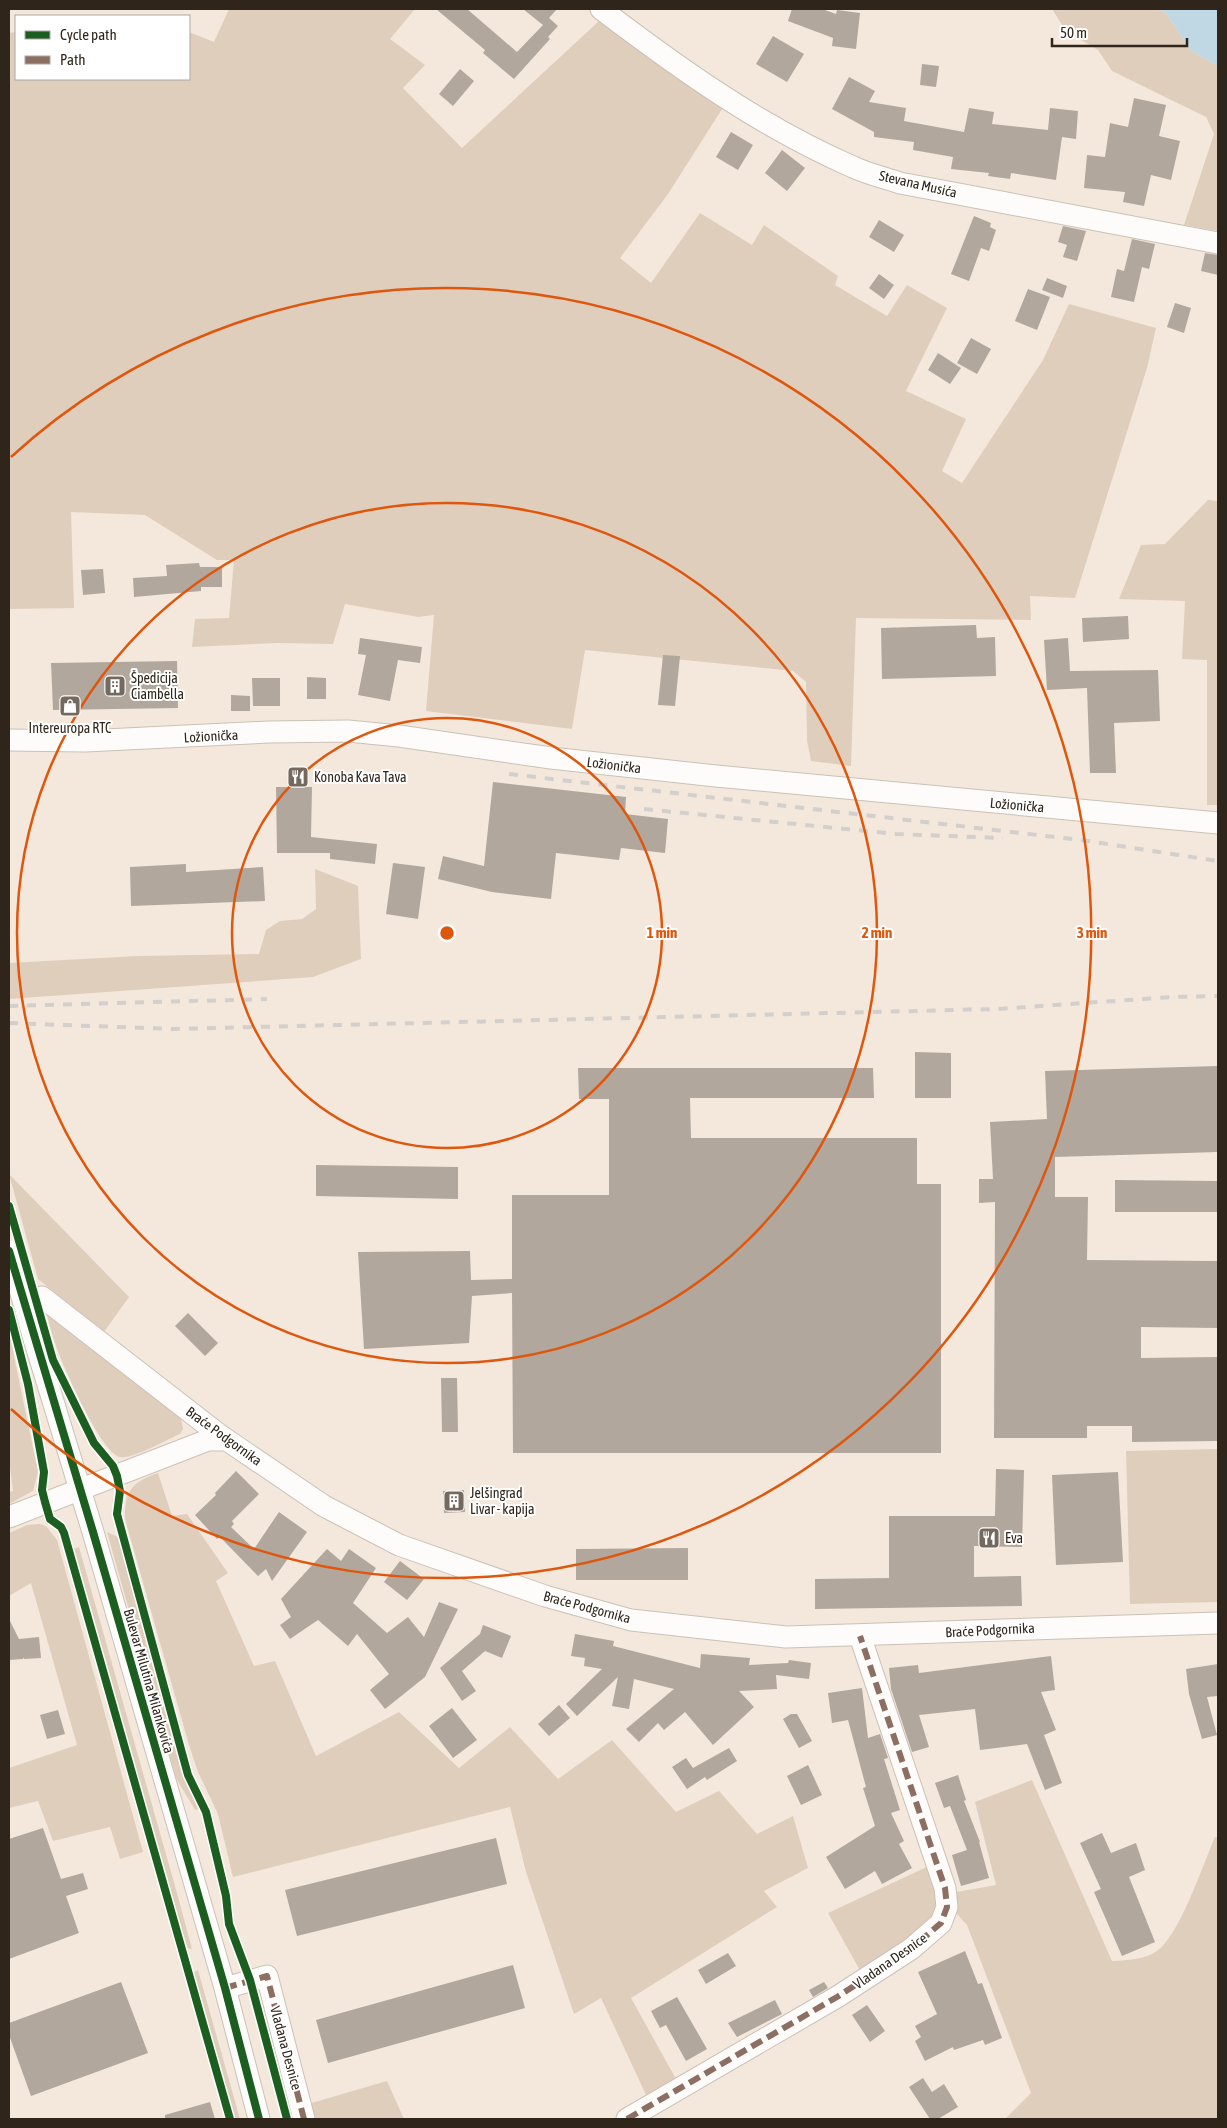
<svg xmlns="http://www.w3.org/2000/svg" width="1227" height="2128" font-family="'Asap Condensed',sans-serif">
  <style>
    .green { fill: #e0cebd }
    .water { fill: #bfd8e3 }
    .building { fill: #b1a79d }
    .lines { fill: none; stroke-linecap: round; stroke-linejoin: round }
    .minor-casing { stroke: #cbc1b7; stroke-width: 23 }
    .minor { stroke: #fdfcfa; stroke-width: 21 }
    .rail { stroke: #d3cfcc; stroke-width: 4; stroke-dasharray: 9 9; stroke-linecap: butt }
    .minor-bridge-casing { stroke: #cbc1b7; stroke-width: 23; stroke-linecap: butt }
    .minor-bridge { stroke: #fdfcfa; stroke-width: 21 }
    .quiet { stroke: #8d6e63; stroke-width: 6; stroke-dasharray: 12 6; stroke-linecap: butt }
    .cycleway-casing { stroke: #fff; stroke-width: 11 }
    .cycleway { stroke: #1b5e20; stroke-width: 8 }
    .ring { fill: none; stroke: #df560d; stroke-width: 2.5 }
    .labels { text-anchor: middle; dominant-baseline: central; stroke-width: 4; stroke-linejoin: round; paint-order: stroke }
    .street-label { font-size: 14px; fill: #2f251a; stroke: #fff }
    .poi-label { font-size: 14px; fill: #2f251a; stroke: #fff; text-anchor: start }
    .centre { fill: #df560d; stroke: #fff; stroke-width: 2.5 }
    .ring-label { font-size: 15px; text-anchor: middle; font-weight: bold; fill: #df560d; stroke: #fff; stroke-width: 4; stroke-linejoin: round; paint-order: stroke }
  </style>
  <rect width="100%" height="100%" fill="#f4e8dc"/>
  <!-- green -->
  <path class="green" d="M 229,9 L 415,9 L 390,39 L 425,65 L 403,88 L 462,148 L 599,21 L 724,106 L 668,194 L 620,258 L 651,283 L 700,213 L 752,245 L 764,225 L 838,276 L 835,285 L 887,316 L 907,285 L 947,308 L 906,391 L 966,419 L 942,471 L 962,483 L 1043,360 L 1069,304 L 1156,328 L 1147,368 L 1075,598 L 1030,596 L 1031,620 L 856,618 L 851,766 L 811,761 L 807,741 L 806,682 L 793,671 L 585,650 L 572,729 L 426,711 L 434,615 L 418,617 L 345,604 L 333,644 L 278,643 L 192,647 L 195,619 L 229,618 L 234,560 L 217,560 L 145,515 L 71,512 L 74,608 L 9,609 L 9,33 L 16,32 L 16,79 L 189,79 L 189,32 L 214,42 Z
    M 1052,9 L 1156,9 L 1166,13 L 1191,51 L 1218,66 L 1218,231 L 1184,225 L 1214,134 L 1206,117 L 1112,71 L 1098,50 L 1066,31 Z
    M 1208,500 L 1218,501 L 1218,805 L 1207,805 L 1207,660 L 1182,659 L 1185,601 L 1119,599 L 1141,545 L 1165,544 Z
    M 315,869 L 358,886 L 361,959 L 313,977 L 9,999 L 9,963 L 138,956 L 259,954 L 266,930 L 280,921 L 302,919 L 316,909 Z
    M 9,1174 L 129,1297 L 104,1332 L 38,1279 Z
    M 45,1306 L 181,1419 L 183,1429 L 180,1434 C 168,1439 131,1460 120,1457 C 101,1453 63,1366 56,1346 C 51,1333 48,1319 45,1306 Z
    M 9,1332 L 38,1472 L 33,1491 L 9,1504 L 9,1492 L 13,1491 L 9,1458 Z
    M 1218,1449 L 1218,1602 L 1130,1604 L 1126,1451 Z
    M 158,1473 L 172,1516 L 187,1514 L 228,1573 L 216,1581 L 254,1666 L 275,1661 L 316,1756 L 399,1712 L 459,1768 L 510,1727 L 558,1779 L 612,1740 L 676,1812 L 719,1791 L 757,1834 L 793,1816 L 808,1868 L 764,1891 L 777,1907 L 631,1998 L 676,2079 L 646,2095 L 601,1998 L 574,2014 L 526,1872 L 510,1807 L 233,1877 L 218,1814 L 198,1772 L 189,1745 L 125,1519 C 124,1490 133,1482 158,1473 Z
    M 40,1524 L 46,1526 L 57,1540 L 143,1852 L 120,1859 L 110,1827 L 53,1841 L 38,1801 L 9,1808 L 9,1768 L 77,1745 L 31,1583 L 9,1596 L 9,1533 L 27,1525 Z
    M 107,1532 L 118,1537 L 185,1775 L 202,1808 L 195,1810 L 176,1778 Z
    M 79,1547 L 177,1893 L 192,1949 L 182,1947 L 71,1550 Z
    M 1032,1780 L 1112,1961 C 1128,1960 1144,1960 1157,1951 C 1180,1935 1203,1864 1215,1837 L 1218,1837 L 1218,2119 L 1005,2119 L 1031,2093 L 967,1925 L 957,1914 L 951,1893 L 996,1885 L 975,1802 Z
    M 931,1865 L 939,1894 L 934,1919 L 862,1974 L 828,1913 Z
    M 198,1970 L 240,2119 L 232,2119 L 190,1974 Z
    M 387,2081 L 404,2119 L 313,2119 L 308,2104 Z"/>
  <!-- water -->
  <path class="water" d="M 1156,9 L 1218,9 L 1218,66 L 1191,51 L 1166,13 Z"/>
  <!-- building -->
  <path class="building" d="M 436,9 L 467,9 L 517,52 L 543,25 L 523,9 L 557,9 L 549,18 L 558,26 L 548,37 L 550,39 L 514,79 L 483,53 L 485,50 Z
    M 792,9 L 822,9 L 836,14 L 837,10 L 860,13 L 856,49 L 832,46 L 833,38 L 788,21 Z
    M 773,36 L 804,54 L 787,82 L 756,64 Z
    M 922,64 L 939,66 L 936,87 L 920,85 Z
    M 460,69 L 474,81 L 453,106 L 439,94 Z
    M 849,77 L 875,91 L 869,102 L 906,108 L 904,121 L 964,132 L 969,108 L 994,112 L 992,124 L 1048,130 L 1050,108 L 1078,111 L 1076,139 L 1062,137 L 1056,180 L 1011,173 L 1010,179 L 988,176 L 989,173 L 951,169 L 953,157 L 913,150 L 914,142 L 874,137 L 874,132 L 832,109 Z
    M 1134,98 L 1166,105 L 1159,136 L 1180,141 L 1171,180 L 1151,175 L 1144,206 L 1123,202 L 1125,192 L 1084,188 L 1087,155 L 1105,157 L 1110,123 L 1128,127 Z
    M 731,132 L 753,145 L 738,170 L 716,157 Z
    M 782,150 L 805,168 L 787,191 L 765,173 Z
    M 974,216 L 991,223 L 990,227 L 996,230 L 989,251 L 981,248 L 969,281 L 951,274 Z
    M 879,220 L 904,235 L 894,252 L 869,237 Z
    M 1063,226 L 1086,231 L 1077,261 L 1063,257 L 1067,245 L 1058,242 Z
    M 1132,239 L 1155,244 L 1149,269 L 1142,267 L 1134,302 L 1111,297 L 1117,269 L 1124,271 Z
    M 1205,253 L 1218,255 L 1218,275 L 1201,271 Z
    M 879,274 L 894,285 L 884,299 L 869,288 Z
    M 1047,278 L 1067,286 L 1063,298 L 1042,290 Z
    M 1028,289 L 1050,297 L 1037,330 L 1015,321 Z
    M 1175,303 L 1191,308 L 1184,333 L 1167,327 Z
    M 971,338 L 991,349 L 977,374 L 957,363 Z
    M 938,353 L 961,368 L 950,384 L 928,370 Z
    M 199,563 L 200,567 L 222,567 L 222,587 L 201,587 L 201,591 L 134,597 L 133,578 L 167,576 L 166,565 Z
    M 103,569 L 105,593 L 83,595 L 81,570 Z
    M 1128,616 L 1129,639 L 1083,642 L 1082,618 Z
    M 976,625 L 977,638 L 995,637 L 996,676 L 882,679 L 881,628 Z
    M 360,638 L 422,647 L 420,663 L 398,660 L 390,701 L 358,695 L 366,655 L 358,654 Z
    M 1068,638 L 1070,671 L 1158,670 L 1160,721 L 1114,723 L 1116,773 L 1090,773 L 1087,688 L 1047,690 L 1044,640 Z
    M 663,655 L 680,656 L 675,706 L 658,705 Z
    M 177,661 L 178,708 L 53,710 L 51,663 Z
    M 307,677 L 326,678 L 326,699 L 307,699 Z
    M 252,678 L 280,678 L 280,706 L 253,706 Z
    M 231,695 L 250,696 L 250,711 L 231,711 Z
    M 493,782 L 626,797 L 625,814 L 668,819 L 665,853 L 621,848 L 619,860 L 556,853 L 551,899 L 492,892 L 438,879 L 443,856 L 484,866 Z
    M 276,787 L 312,787 L 311,837 L 377,844 L 375,864 L 330,859 L 330,853 L 277,853 Z
    M 393,863 L 425,867 L 418,919 L 386,914 Z
    M 186,864 L 186,872 L 263,867 L 265,901 L 131,906 L 130,867 Z
    M 915,1052 L 951,1053 L 951,1098 L 915,1098 Z
    M 1218,1066 L 1218,1152 L 1055,1157 L 1055,1197 L 1088,1197 L 1087,1260 L 1218,1261 L 1218,1328 L 1141,1327 L 1141,1358 L 1218,1357 L 1218,1441 L 1132,1442 L 1132,1426 L 1087,1426 L 1087,1438 L 994,1438 L 995,1202 L 979,1203 L 979,1179 L 993,1179 L 990,1122 L 1047,1119 L 1045,1071 Z
    M 578,1068 L 873,1068 L 874,1098 L 690,1098 L 691,1138 L 917,1138 L 917,1184 L 941,1184 L 941,1453 L 513,1453 L 512,1293 L 472,1296 L 469,1343 L 364,1349 L 358,1252 L 470,1251 L 471,1280 L 512,1279 L 512,1195 L 609,1195 L 609,1099 L 579,1099 Z
    M 316,1165 L 458,1167 L 458,1199 L 316,1196 Z
    M 1115,1180 L 1218,1181 L 1218,1212 L 1115,1212 Z
    M 188,1313 L 218,1343 L 205,1356 L 175,1326 Z
    M 441,1378 L 457,1378 L 458,1432 L 442,1432 Z
    M 996,1469 L 1024,1470 L 1022,1547 L 974,1546 L 974,1577 L 1021,1576 L 1022,1606 L 815,1609 L 815,1579 L 889,1578 L 889,1516 L 995,1516 Z
    M 236,1471 L 259,1494 L 232,1521 L 234,1524 L 231,1527 L 254,1549 L 279,1512 L 307,1532 L 272,1581 L 266,1569 L 258,1576 L 220,1537 L 217,1539 L 195,1515 L 216,1495 L 215,1493 Z
    M 1118,1472 L 1123,1562 L 1056,1565 L 1052,1475 Z
    M 464,1490 L 465,1512 L 444,1513 L 443,1491 Z
    M 688,1548 L 688,1580 L 576,1580 L 576,1549 Z
    M 327,1549 L 341,1561 L 349,1549 L 376,1568 L 353,1603 L 387,1633 L 408,1617 L 424,1637 L 439,1602 L 458,1609 L 425,1677 L 385,1709 L 370,1690 L 389,1674 L 357,1634 L 348,1646 L 318,1620 L 290,1639 L 280,1625 L 291,1617 L 281,1599 Z
    M 400,1561 L 424,1579 L 407,1600 L 384,1582 Z
    M 9,1619 L 19,1639 L 39,1637 L 41,1658 L 24,1659 L 23,1657 L 23,1659 L 9,1660 Z
    M 483,1625 L 511,1636 L 502,1658 L 485,1651 L 462,1671 L 476,1691 L 462,1701 L 440,1668 L 480,1634 Z
    M 575,1634 L 614,1641 L 613,1646 L 700,1668 L 701,1654 L 750,1658 L 749,1665 L 788,1663 L 789,1660 L 811,1663 L 809,1679 L 776,1675 L 777,1689 L 739,1691 L 754,1707 L 713,1745 L 685,1712 L 664,1730 L 658,1723 L 639,1742 L 626,1729 L 674,1689 L 634,1679 L 629,1709 L 612,1706 L 618,1677 L 577,1716 L 566,1704 L 602,1669 L 584,1666 L 585,1658 L 571,1656 Z
    M 1051,1656 L 1055,1690 L 1041,1692 L 1056,1730 L 1044,1735 L 1062,1783 L 1045,1790 L 1027,1744 L 980,1750 L 975,1709 L 919,1715 L 929,1747 L 912,1752 L 891,1689 L 889,1668 L 918,1665 L 919,1673 Z
    M 1218,1664 L 1218,1696 L 1207,1697 L 1217,1735 L 1202,1739 L 1189,1694 L 1186,1669 Z
    M 862,1688 L 868,1738 L 880,1734 L 888,1758 L 884,1759 L 900,1810 L 891,1813 L 904,1841 L 899,1844 L 912,1868 L 882,1884 L 875,1871 L 845,1889 L 826,1857 L 875,1826 L 863,1788 L 866,1787 L 848,1720 L 832,1723 L 828,1693 Z
    M 559,1705 L 570,1718 L 549,1736 L 538,1724 Z
    M 452,1708 L 477,1740 L 453,1758 L 429,1726 Z
    M 58,1710 L 65,1734 L 47,1739 L 40,1715 Z
    M 791,1714 L 797,1714 L 812,1741 L 799,1748 L 783,1719 Z
    M 729,1748 L 737,1761 L 707,1780 L 705,1777 L 687,1789 L 672,1767 L 686,1758 L 693,1768 Z
    M 808,1765 L 822,1795 L 801,1805 L 787,1776 Z
    M 958,1775 L 966,1800 L 964,1801 L 980,1842 L 979,1842 L 989,1878 L 961,1886 L 952,1855 L 967,1850 L 950,1806 L 944,1808 L 935,1783 Z
    M 43,1828 L 61,1879 L 83,1873 L 88,1889 L 66,1896 L 79,1933 L 9,1959 L 9,1839 Z
    M 1102,1833 L 1111,1853 L 1136,1843 L 1145,1870 L 1129,1877 L 1155,1942 L 1122,1956 L 1094,1892 L 1101,1889 L 1080,1843 Z
    M 496,1838 L 507,1884 L 297,1936 L 285,1890 Z
    M 965,1951 L 978,1984 L 982,1983 L 1002,2038 L 985,2045 L 983,2040 L 954,2050 L 953,2047 L 925,2061 L 915,2041 L 921,2037 L 915,2026 L 937,2014 L 918,1972 Z
    M 728,1953 L 736,1966 L 706,1984 L 698,1970 Z
    M 513,1965 L 525,2008 L 328,2063 L 316,2020 Z
    M 121,1982 L 148,2053 L 31,2096 L 9,2035 L 9,2023 Z
    M 824,1982 L 828,1988 L 813,1997 L 809,1990 Z
    M 677,1997 L 707,2049 L 686,2061 L 666,2025 L 660,2028 L 651,2011 Z
    M 775,2000 L 782,2014 L 737,2037 L 728,2023 Z
    M 867,2005 L 885,2031 L 870,2042 L 852,2015 Z
    M 923,2078 L 932,2092 L 944,2084 L 958,2107 L 938,2119 L 930,2119 L 909,2087 Z
    M 210,2102 L 215,2119 L 165,2119 L 165,2115 Z"/>
  <g class="lines">
    <!-- minor casing -->
    <g class="minor-casing">
      <path id="minor" d="M 601,9 C 680,69 761,127 853,167 C 868,174 885,178 900,183 L 1218,243
        M 9,740 L 85,741 L 269,732 L 348,731 L 399,736 L 551,758 L 716,776 L 1218,823
        M 42,1297 L 221,1436 L 324,1506 L 399,1545 L 545,1596 L 631,1620 L 786,1637 L 1218,1623
        M 34,1339 L 93,1532 L 225,1988 L 259,2119
        M 9,1517 L 208,1440 L 227,1440
        M 225,1988 L 267,1976 L 304,2119
        M 627,2119 L 837,1997 L 911,1949 L 941,1923 L 947,1907 L 945,1888 L 860,1636"/>
    </g>
    <!-- minor -->
    <use href="#minor" class="minor"/>
    <!-- rail -->
    <path class="rail" d="M 509,774 L 1081,840 L 1218,861
      M 644,809 L 896,834 L 1003,838
      M 9,1006 L 267,999
      M 9,1023 L 173,1029 L 997,1009 L 1172,997 L 1218,996"/>
    <!-- minor-bridge casing -->
    <g class="minor-bridge-casing">
      <path id="minor-bridge" d="M 9,1251 L 34,1339"/>
    </g>
    <!-- minor-bridge -->
    <use href="#minor-bridge" class="minor-bridge"/>
    <!-- quiet -->
    <path class="quiet" d="M 225,1988 L 267,1976 L 304,2119
      M 627,2119 L 837,1997 L 911,1949 L 941,1923 L 947,1907 L 945,1888 L 860,1636"/>
    <!-- cycleway casing -->
    <g class="cycleway-casing">
      <path id="cycleway" d="M 9,1206 L 53,1360 L 94,1443 L 113,1466 L 117,1476 L 120,1491 L 117,1514 L 188,1775 L 206,1812 L 226,1896 L 229,1924 L 250,1980 L 287,2119
        M 9,1251 L 93,1532 L 225,1988 L 259,2119
        M 9,1310 L 28,1384 L 44,1472 L 42,1490 L 45,1502 L 50,1519 L 61,1527 L 64,1533 L 230,2119"/>
    </g>
    <!-- cycleway -->
    <use href="#cycleway" class="cycleway"/>
  </g>
  <!-- distance rings -->
  <g class="ring">
    <circle cx="447" cy="933" r="215"/>
    <circle cx="447" cy="933" r="430"/>
    <path d="M11 457A645 645 0 1 1 11 1409"/>
  </g>
  <!-- icons -->
  <defs>
    <g id="building-square" transform="scale(1.125)"><rect x="-9" y="-9" width="18" height="18" rx="4" fill="#74695e" stroke="#fff"/><path d="M-4-6H4V6H1V3H-1V6H-4ZM-2.5-4.3h1.7v1.8h-1.7ZM.8-4.3h1.7v1.8H.8ZM-2.5-1h1.7V.8h-1.7ZM.8-1h1.7V.8H.8Z" fill="#fff"/></g>
    <g id="shop-square" transform="scale(1.125)"><rect x="-9" y="-9" width="18" height="18" rx="4" fill="#74695e" stroke="#fff"/><path d="M-5-2.5h2.3a2.7 3.5 0 0 1 5.4 0H5L5.5 6h-11ZM-1.5-2.5h3a1.5 2.3 0 0 0-3 0Z" fill="#fff"/></g>
    <g id="restaurant-square" transform="scale(1.125)"><rect x="-9" y="-9" width="18" height="18" rx="4" fill="#74695e" stroke="#fff"/><path d="M-5-6h1v4h1v-4h1v4h1v-4h1v5L-1.5 .5V6h-2V.5L-5-1ZM5-6V6H3V1.5H1.5Q1.5-4 5-6Z" fill="#fff"/></g>
  </defs>
  <g fill-rule="evenodd">
    <use href="#building-square" x="115" y="686"/>
    <use href="#shop-square" x="70" y="706"/>
    <use href="#restaurant-square" x="298" y="777"/>
    <use href="#building-square" x="454" y="1501"/>
    <use href="#restaurant-square" x="989" y="1538"/>
  </g>
  <g class="labels">
    <!-- street labels -->
    <g class="street-label">
      <text transform="translate(918 184) rotate(13)">Stevana Musića</text>
      <text transform="translate(211 736) rotate(-3)">Ložionička</text>
      <text transform="translate(614 765) rotate(7)">Ložionička</text>
      <text transform="translate(1017 805) rotate(5)">Ložionička</text>
      <text transform="translate(224 1436) rotate(36)">Braće Podgornika</text>
      <text transform="translate(587 1607) rotate(15)">Braće Podgornika</text>
      <text transform="translate(990 1630) rotate(-3)">Braće Podgornika</text>
      <text transform="translate(149 1681) rotate(74)">Bulevar Milutina Milankovića</text>
      <text transform="translate(890 1961) rotate(-35)">Vladana Desnice</text>
      <text transform="translate(286 2048) rotate(75)">Vladana Desnice</text>
    </g>
    <!-- poi labels -->
    <g class="poi-label">
      <text x="131" y="678">Špedicija<tspan x="131" dy="16">Ciambella</tspan></text>
      <text x="70" y="728" text-anchor="middle">Intereuropa RTC</text>
      <text x="314" y="777">Konoba Kava Tava</text>
      <text x="470" y="1493">Jelšingrad<tspan x="470" dy="16">Livar - kapija</tspan></text>
      <text x="1005" y="1538">Eva</text>
    </g>
  </g>
  <circle cx="447" cy="933" r="8" class="centre"/>
  <g class="ring-label">
    <text x="662" y="938">1 min</text>
    <text x="877" y="938">2 min</text>
    <text x="1092" y="938">3 min</text>
  </g>
  <!-- border -->
  <rect width="1227" height="2128" fill="none" stroke="#2f251a" stroke-width="20"/>
  <!-- legend -->
  <rect x="15" y="15" width="175" height="65" fill="#ffffff" stroke="#aca8a3"/>
  <rect x="25" y="31" width="25" height="8" fill="#1b5e20" stroke="#aca8a3"/>
  <text x="60" y="40" font-size="15" fill="#2f251a">Cycle path</text>
  <rect x="25" y="56" width="25" height="8" fill="#8d6e63" stroke="#aca8a3"/>
  <text x="60" y="65" font-size="15" fill="#2f251a">Path</text>
  <!-- scale -->
  <path d="M1052 38v8h135v-8" fill="none" stroke="#2f251a" stroke-width="2.5"/>
  <text x="1060" y="38" font-size="15" fill="#2f251a" stroke="#ffffff" stroke-width="4" paint-order="stroke">50 m</text>
</svg>
